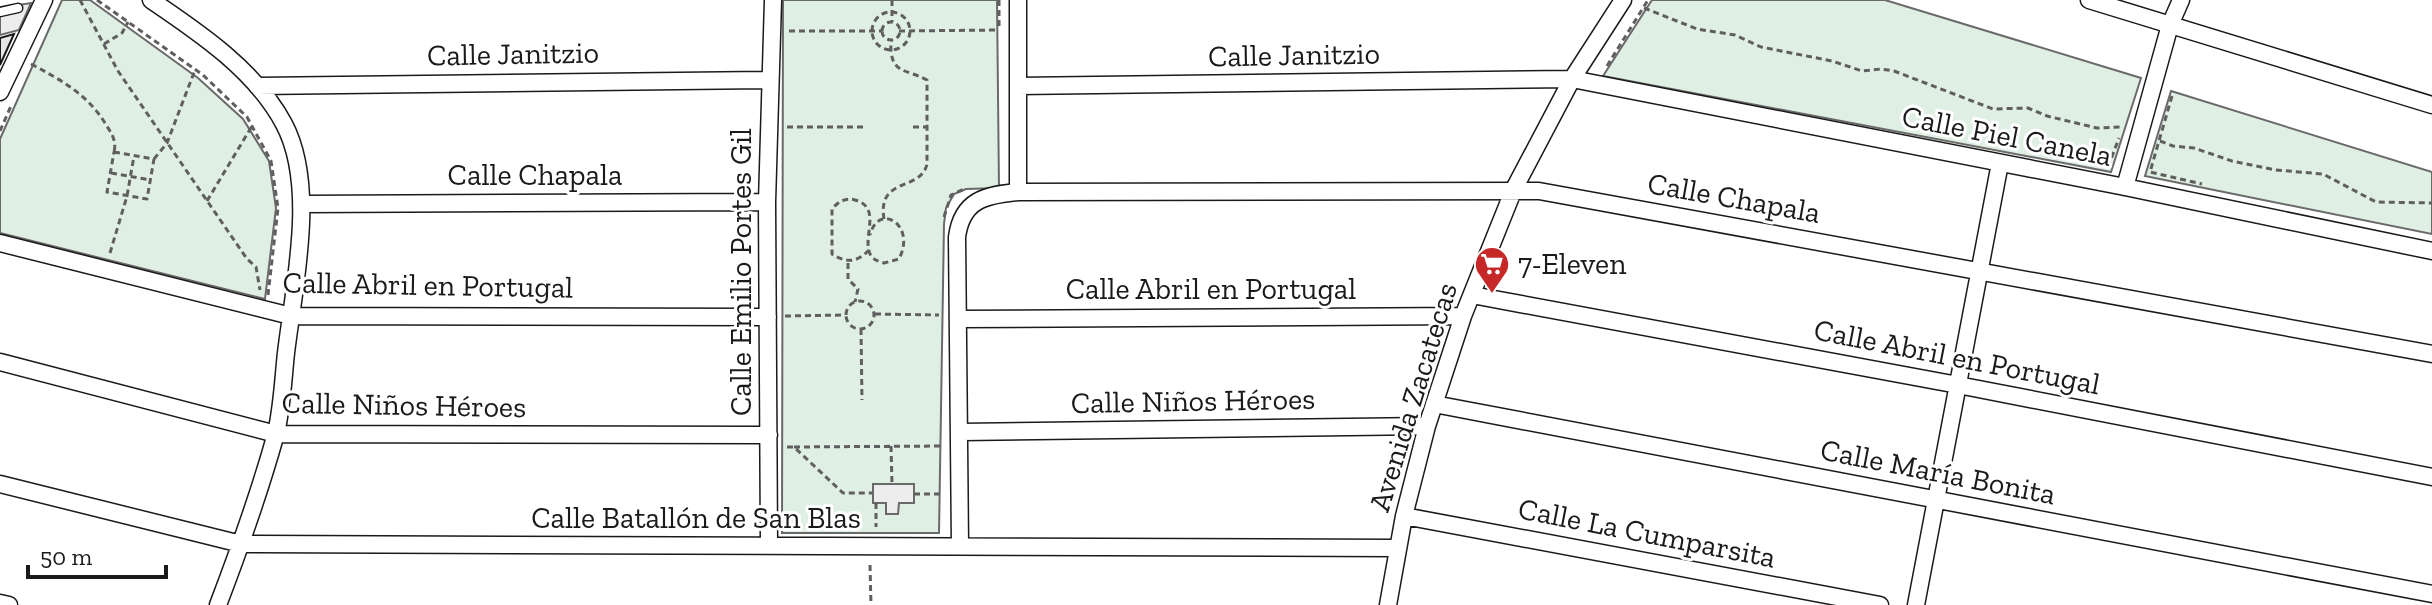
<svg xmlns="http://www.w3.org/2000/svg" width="2432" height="605" font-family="'Zilla Slab',serif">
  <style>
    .green { fill: #e0efe3; stroke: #6a6a6a; stroke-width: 2 }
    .parking { fill: #ededed; stroke: #6a6a6a; stroke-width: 2 }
    .building { fill: #e6e6e6; stroke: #1a1a1a; stroke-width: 2 }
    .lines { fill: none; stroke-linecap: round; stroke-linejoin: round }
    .service-casing { stroke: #1a1a1a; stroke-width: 11 }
    .minor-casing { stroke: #1a1a1a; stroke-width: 19 }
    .path { stroke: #5f5f5f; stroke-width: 3; stroke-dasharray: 6 4; stroke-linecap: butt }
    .service { stroke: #fff; stroke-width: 8 }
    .minor { stroke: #fff; stroke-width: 16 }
    .labels { text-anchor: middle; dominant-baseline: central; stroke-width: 6; stroke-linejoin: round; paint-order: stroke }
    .street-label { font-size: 30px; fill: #1a1a1a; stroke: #fff }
    .poi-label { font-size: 30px; fill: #1a1a1a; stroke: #fff; text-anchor: start }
  </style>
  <rect width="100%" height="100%" fill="#fff"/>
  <!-- green -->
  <path class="green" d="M 62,0 L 90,0 L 198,78 L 243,119 L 269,161 L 276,208 L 265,299 L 0,233 L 0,139 Z
    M 783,0 L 997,0 L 999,188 L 966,189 L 954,194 L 946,208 L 944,224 L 939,533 L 782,533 Z
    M 1652,0 L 1885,0 L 2141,78 L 2111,172 L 1603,76 Z
    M 2171,91 L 2432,172 L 2432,234 L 2145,176 Z"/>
  <!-- parking -->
  <path class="parking" d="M 31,3 L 19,30 L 0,35 L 0,8 Z
    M 873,484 L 914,484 L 914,503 L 899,503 L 898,514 L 886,514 L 886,503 L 873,503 Z"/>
  <!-- building -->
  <path class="building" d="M 14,34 L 0,65 L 0,38 Z"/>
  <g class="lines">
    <!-- service casing -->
    <g class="service-casing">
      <path id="service" d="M 0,12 L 18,8"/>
    </g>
    <!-- minor casing -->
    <g class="minor-casing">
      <path id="minor" d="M 151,0 C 200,33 256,71 284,124 C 317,186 294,285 286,353 C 283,380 282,411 275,437 C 259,494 239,550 218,605
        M 2089,0 L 2432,105
        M 257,86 L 770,80
        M 1018,86 L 1572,79 L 2125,187 L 2432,251
        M 0,92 L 44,0
        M 2125,187 L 2170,25 L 2181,0
        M 1018,192 L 1018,0
        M 302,204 L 767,202
        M 0,243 L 291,316 L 768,317
        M 1472,295 L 1958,385 L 2432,477
        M 959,319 L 1463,316
        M 0,362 L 276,434 L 769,435
        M 1434,404 L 2432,594
        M 961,432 L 1427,426
        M 0,484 L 241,544 L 1398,548
        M 1404,516 L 1880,605
        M 769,545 L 767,202 L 773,0
        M 960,546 L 957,237 C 962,200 985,195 1018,192 L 1539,191 L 2432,354
        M 0,603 L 9,605
        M 1388,605 L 1404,516 L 1427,426 L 1463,316 L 1514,189 L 1572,79 L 1623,0
        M 1916,605 L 2000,163"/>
    </g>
    <!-- path -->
    <path class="path" d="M 80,0 L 118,71 L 247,259 L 256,267 L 260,290
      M 97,0 L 203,75 L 247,117 L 271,161 L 278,208 L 268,295
      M 892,0 L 892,22
      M 999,0 L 999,29
      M 1644,8 L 1697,29 L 1735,35 L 1761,47 L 1832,61 L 1862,71 L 1881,69 L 1894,71 L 1993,109 L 2028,108 L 2047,116 L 2097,128 L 2122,127
      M872 31a19 19 0 1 1 38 0a19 19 0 1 1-38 0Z
      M882 31a9 9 0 1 1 18 0a9 9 0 1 1-18 0Z
      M 789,31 L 882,31
      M 899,31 L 999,30
      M 104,44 L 122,33 L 128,22
      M 31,64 C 61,80 87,94 105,123 C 111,133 117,140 114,152
      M 1607,66 L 1648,0
      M 2172,96 L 2150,172 L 2202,184
      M 787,127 L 863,127
      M 913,127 L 927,127
      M 0,131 L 11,106
      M 2160,141 L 2173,146 L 2194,148 L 2232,161 L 2276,170 L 2323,174 L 2376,202 L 2432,203
      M 114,152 L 154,159 L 147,199 L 107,192 Z
      M 154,159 L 167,143 L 195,70
      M 2108,167 L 2119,138
      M 111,173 L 151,180
      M 207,201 L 252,126
      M 944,217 L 951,195 L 966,188
      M 884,219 C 877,176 921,192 927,164 L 927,80 C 905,68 889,75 891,40
      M 869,250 C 857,263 846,263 832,254 L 832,209 C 838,202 845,197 855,200 C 881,207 864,234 869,251 C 871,259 877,261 884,263 L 899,259 C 917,224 878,202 870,235
      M 110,253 L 127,196 L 134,156
      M 848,263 L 848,279 L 858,289 L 855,302
      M846 315a14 14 0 1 1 28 0a14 14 0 1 1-28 0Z
      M 875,314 L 939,315
      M 785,316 L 845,315
      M 861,329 L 862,400
      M 891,446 L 892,484
      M 787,447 L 794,447 L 843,493 L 873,493
      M 794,447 L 943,446
      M 914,494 L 943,494
      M 876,503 L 876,527
      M 870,565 L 871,605"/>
    <!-- service -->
    <use href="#service" class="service"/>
    <!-- minor -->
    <use href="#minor" class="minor"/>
  </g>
  <!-- icons -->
  <defs>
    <g id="supermarket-pin" transform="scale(1.8)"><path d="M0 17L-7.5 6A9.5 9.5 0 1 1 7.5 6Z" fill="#c62828" stroke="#fff"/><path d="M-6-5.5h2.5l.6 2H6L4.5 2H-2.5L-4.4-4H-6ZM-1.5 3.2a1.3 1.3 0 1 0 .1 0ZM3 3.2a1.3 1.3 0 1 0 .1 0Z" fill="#fff"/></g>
  </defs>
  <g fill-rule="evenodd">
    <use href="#supermarket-pin" x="1492" y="264"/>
  </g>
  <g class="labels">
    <!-- street labels -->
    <g class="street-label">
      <text transform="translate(513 54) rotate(-1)">Calle Janitzio</text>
      <text transform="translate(1294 55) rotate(-1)">Calle Janitzio</text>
      <text transform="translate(2007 136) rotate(11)">Calle Piel Canela</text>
      <text x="535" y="175">Calle Chapala</text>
      <text transform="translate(1734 198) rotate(10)">Calle Chapala</text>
      <text transform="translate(741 272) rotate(-90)">Calle Emilio Portes Gil</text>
      <text transform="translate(428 285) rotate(1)">Calle Abril en Portugal</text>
      <text x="1211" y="289">Calle Abril en Portugal</text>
      <text transform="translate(1957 357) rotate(11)">Calle Abril en Portugal</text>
      <text transform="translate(1413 397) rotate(-73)">Avenida Zacatecas</text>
      <text transform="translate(1193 401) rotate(-1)">Calle Niños Héroes</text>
      <text transform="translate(404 405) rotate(1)">Calle Niños Héroes</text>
      <text transform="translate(1938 472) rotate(11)">Calle María Bonita</text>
      <text x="696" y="518">Calle Batallón de San Blas</text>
      <text transform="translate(1647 533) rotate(11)">Calle La Cumparsita</text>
    </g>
    <!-- poi labels -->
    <g class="poi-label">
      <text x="1518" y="264">7-Eleven</text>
    </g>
  </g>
  <!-- scale -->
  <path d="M28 565v12h138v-12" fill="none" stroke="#1a1a1a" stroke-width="4"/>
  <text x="40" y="565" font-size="24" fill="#1a1a1a" stroke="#ffffff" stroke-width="6" paint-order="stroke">50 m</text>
</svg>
